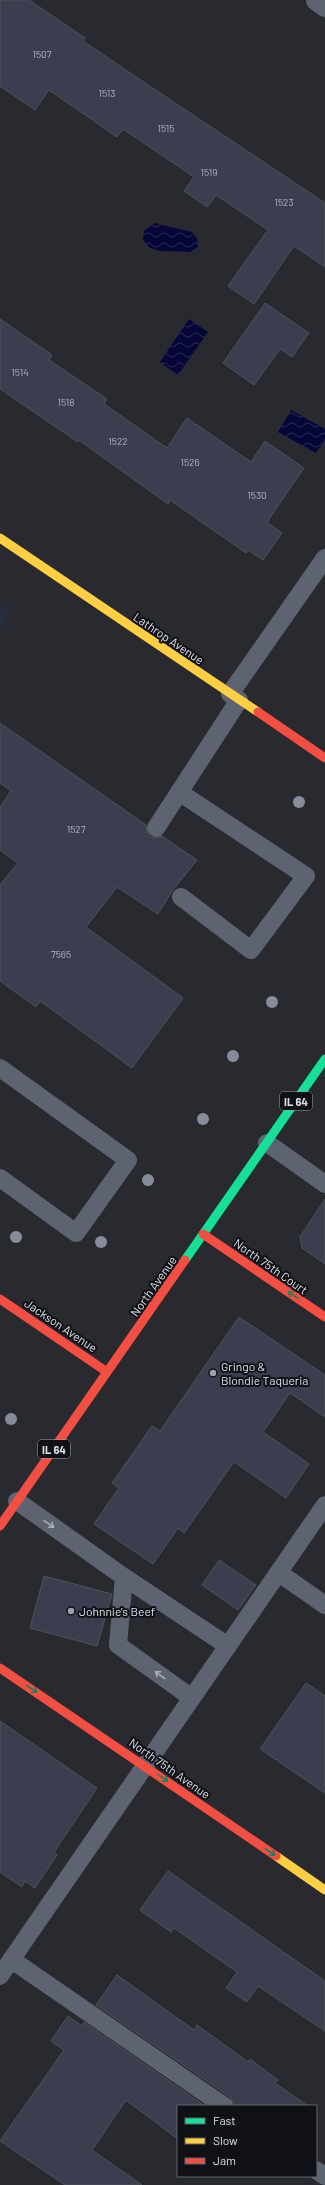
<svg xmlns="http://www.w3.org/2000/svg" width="325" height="2185" font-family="Barlow,sans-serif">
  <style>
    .built { fill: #272d3d }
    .water { fill: url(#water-waves) }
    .building { fill: #3a3e4f; stroke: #4f5257 }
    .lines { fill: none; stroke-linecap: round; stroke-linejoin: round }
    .lane { stroke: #5e6371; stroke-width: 18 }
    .street { stroke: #5e6371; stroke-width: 22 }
    .fast { stroke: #16e098; stroke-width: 9 }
    .slow { stroke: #ffcf43; stroke-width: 9 }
    .jam { stroke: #f24e42; stroke-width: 9 }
    .tree { fill: #878c9b }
    .oneway { stroke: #13835e }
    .oneway2 { stroke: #aaaeb8 }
    .poi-dot { fill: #9ea0a8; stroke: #0f1116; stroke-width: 1.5 }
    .labels { text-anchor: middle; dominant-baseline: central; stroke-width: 4; stroke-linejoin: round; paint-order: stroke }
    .number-label { font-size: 10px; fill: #b4b8c2 }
    .shield { fill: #0f1116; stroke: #9fa2a9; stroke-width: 1 }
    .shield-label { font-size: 11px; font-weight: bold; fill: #dde0e8 }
    .street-label { font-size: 12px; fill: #dde0e8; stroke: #0f1116 }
    .poi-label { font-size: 12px; fill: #dde0e8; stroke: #0f1116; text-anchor: start }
  </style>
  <defs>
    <pattern id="water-waves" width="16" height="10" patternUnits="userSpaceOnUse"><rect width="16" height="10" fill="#060738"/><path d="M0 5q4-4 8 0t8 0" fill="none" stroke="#2a2b55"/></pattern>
  </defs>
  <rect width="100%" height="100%" fill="#282a30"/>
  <!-- built -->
  <path class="built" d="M 0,604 L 12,612 L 0,629 Z"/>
  <!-- water -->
  <path class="water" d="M 155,223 L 192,232 L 197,238 L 198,247 L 190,252 L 161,251 L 150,248 L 143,240 L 144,231 Z
    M 189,319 L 208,332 L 178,375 L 160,362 Z
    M 291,410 L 325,429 L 325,439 L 316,453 L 278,432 Z"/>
  <!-- building -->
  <path class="building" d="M 0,0 L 29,0 L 85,38 L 83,41 L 151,87 L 325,203 L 325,267 L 294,246 L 254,304 L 228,286 L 268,230 L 216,195 L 207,207 L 184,191 L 194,177 L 123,129 L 117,137 L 49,90 L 35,110 L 0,86 Z
    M 265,303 L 309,333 L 292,357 L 280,349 L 254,385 L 223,363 Z
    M 0,319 L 52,355 L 49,360 L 107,399 L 104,404 L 167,448 L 187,418 L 251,462 L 265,441 L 304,468 L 267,522 L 282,533 L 263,560 L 248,550 L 246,553 L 170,500 L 168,504 L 79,440 L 78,442 L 0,389 Z
    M 0,723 L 146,825 L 147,832 L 150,837 L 156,838 L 162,836 L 197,860 L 172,891 L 158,914 L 117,887 L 86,927 L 183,998 L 132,1068 L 40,1001 L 36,1007 L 0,981 L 0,885 L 18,863 L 0,850 L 0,807 L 11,791 L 0,783 Z
    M 325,1199 L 325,1264 L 302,1248 L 300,1237 Z
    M 239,1317 L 325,1375 L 325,1417 L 290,1393 L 263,1432 L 309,1464 L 286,1498 L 234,1462 L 184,1533 L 178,1528 L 153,1564 L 94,1524 L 119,1488 L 112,1483 L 152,1426 L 160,1431 Z
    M 219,1560 L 256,1585 L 238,1610 L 202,1585 Z
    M 44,1576 L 112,1594 L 97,1646 L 30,1628 Z
    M 306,1683 L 325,1696 L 325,1793 L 260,1749 Z
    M 0,1721 L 97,1788 L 54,1852 L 57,1855 L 35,1888 L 25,1881 L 22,1887 L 0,1872 Z
    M 168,1871 L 325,1981 L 325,2031 L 258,1986 L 247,2002 L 226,1988 L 237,1972 L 174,1928 L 171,1932 L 140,1910 Z
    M 117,1975 L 194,2030 L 197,2025 L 248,2062 L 250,2059 L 278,2080 L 275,2083 L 308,2106 L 234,2106 L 230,2097 L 96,2005 Z
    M 68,2016 L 82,2026 L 84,2022 L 205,2106 L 178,2106 L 178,2139 L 126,2100 L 92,2150 L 142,2185 L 65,2185 L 0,2141 L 64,2050 L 51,2041 Z"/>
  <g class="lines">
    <!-- lane -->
    <path class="lane" d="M 230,694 L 325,558
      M 179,792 L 306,876 L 251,950 L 181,897
      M 156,828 L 239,700
      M 0,1068 L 128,1160 L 76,1233 L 0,1178
      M 267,1143 L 325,1184
      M 17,1501 L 124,1577 L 228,1646
      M 279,1573 L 325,1605
      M 124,1577 L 118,1645 L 192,1698
      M 12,1960 L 224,2106
      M 0,1976 L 325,1505
      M 316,2170 L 325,2176"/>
    <!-- street -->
    <path class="street" d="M 317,0 L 325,6"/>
    <!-- fast -->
    <path class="fast" d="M 185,1260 L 325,1059"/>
    <!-- slow -->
    <path class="slow" d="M 0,538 L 258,712
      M 276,1856 L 325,1890"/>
    <!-- jam -->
    <path class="jam" d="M 258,712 L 325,758
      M 203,1234 L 325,1317
      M 0,1299 L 107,1372
      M 0,1526 L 185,1260
      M 0,1668 L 276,1856"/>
  </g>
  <!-- trees -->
  <g class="tree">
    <circle cx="299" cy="802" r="6"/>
    <circle cx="272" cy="1002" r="6"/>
    <circle cx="233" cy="1056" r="6"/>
    <circle cx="203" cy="1119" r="6"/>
    <circle cx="148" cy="1180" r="6"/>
    <circle cx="16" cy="1237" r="6"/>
    <circle cx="101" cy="1242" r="6"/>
    <circle cx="11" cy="1419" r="6"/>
  </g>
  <!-- one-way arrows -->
  <defs><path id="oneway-shaft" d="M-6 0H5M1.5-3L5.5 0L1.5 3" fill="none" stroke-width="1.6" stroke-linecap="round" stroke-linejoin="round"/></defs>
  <g class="oneway">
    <use href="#oneway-shaft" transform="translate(293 1295) rotate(-145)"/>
    <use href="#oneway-shaft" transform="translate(32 1689) rotate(34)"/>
    <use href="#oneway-shaft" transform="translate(163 1778) rotate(35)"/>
    <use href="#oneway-shaft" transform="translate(270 1852) rotate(35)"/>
  </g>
  <g class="oneway2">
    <use href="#oneway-shaft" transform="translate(49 1524) rotate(35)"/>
    <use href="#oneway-shaft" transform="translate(160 1675) rotate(-144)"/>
  </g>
  <!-- markers -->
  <g class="poi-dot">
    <circle cx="213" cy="1373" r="4"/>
    <circle cx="71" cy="1611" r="4"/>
  </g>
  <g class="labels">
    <!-- number labels -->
    <g class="number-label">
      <text x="42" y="54">1507</text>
      <text x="107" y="93">1513</text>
      <text x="166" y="128">1515</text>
      <text x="209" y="172">1519</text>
      <text x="284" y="202">1523</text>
      <text x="20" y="372">1514</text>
      <text x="66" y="402">1518</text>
      <text x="118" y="441">1522</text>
      <text x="190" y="462">1526</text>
      <text x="257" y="495">1530</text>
      <text x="76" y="829">1527</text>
      <text x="61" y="954">7565</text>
    </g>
    <!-- shield labels -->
    <g class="shield">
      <rect x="280" y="1092" width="32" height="18" rx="3"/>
      <rect x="38" y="1440" width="32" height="18" rx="3"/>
    </g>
    <g class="shield-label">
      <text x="296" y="1101">IL 64</text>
      <text x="54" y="1449">IL 64</text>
    </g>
    <!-- street labels -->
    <g class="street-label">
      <text transform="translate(169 638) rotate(34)">Lathrop Avenue</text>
      <text transform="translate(271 1266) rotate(35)">North 75th Court</text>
      <text transform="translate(153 1286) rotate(-55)">North Avenue</text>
      <text transform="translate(61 1325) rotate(34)">Jackson Avenue</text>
      <text transform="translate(170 1768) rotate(35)">North 75th Avenue</text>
    </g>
    <!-- poi labels -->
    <g class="poi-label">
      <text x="221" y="1366">Gringo &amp;<tspan x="221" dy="14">Blondie Taqueria</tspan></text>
      <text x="79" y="1611">Johnnie's Beef</text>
    </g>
  </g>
  <!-- legend -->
  <rect x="177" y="2105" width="140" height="72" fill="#0f1116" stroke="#61646a"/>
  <rect x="185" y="2118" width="20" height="6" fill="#16e098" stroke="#61646a"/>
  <text x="213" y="2125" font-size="12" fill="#dde0e8">Fast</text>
  <rect x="185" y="2138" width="20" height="6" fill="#ffcf43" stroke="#61646a"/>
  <text x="213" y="2145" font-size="12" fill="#dde0e8">Slow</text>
  <rect x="185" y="2158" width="20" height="6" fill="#f24e42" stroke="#61646a"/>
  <text x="213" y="2165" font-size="12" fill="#dde0e8">Jam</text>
</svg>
